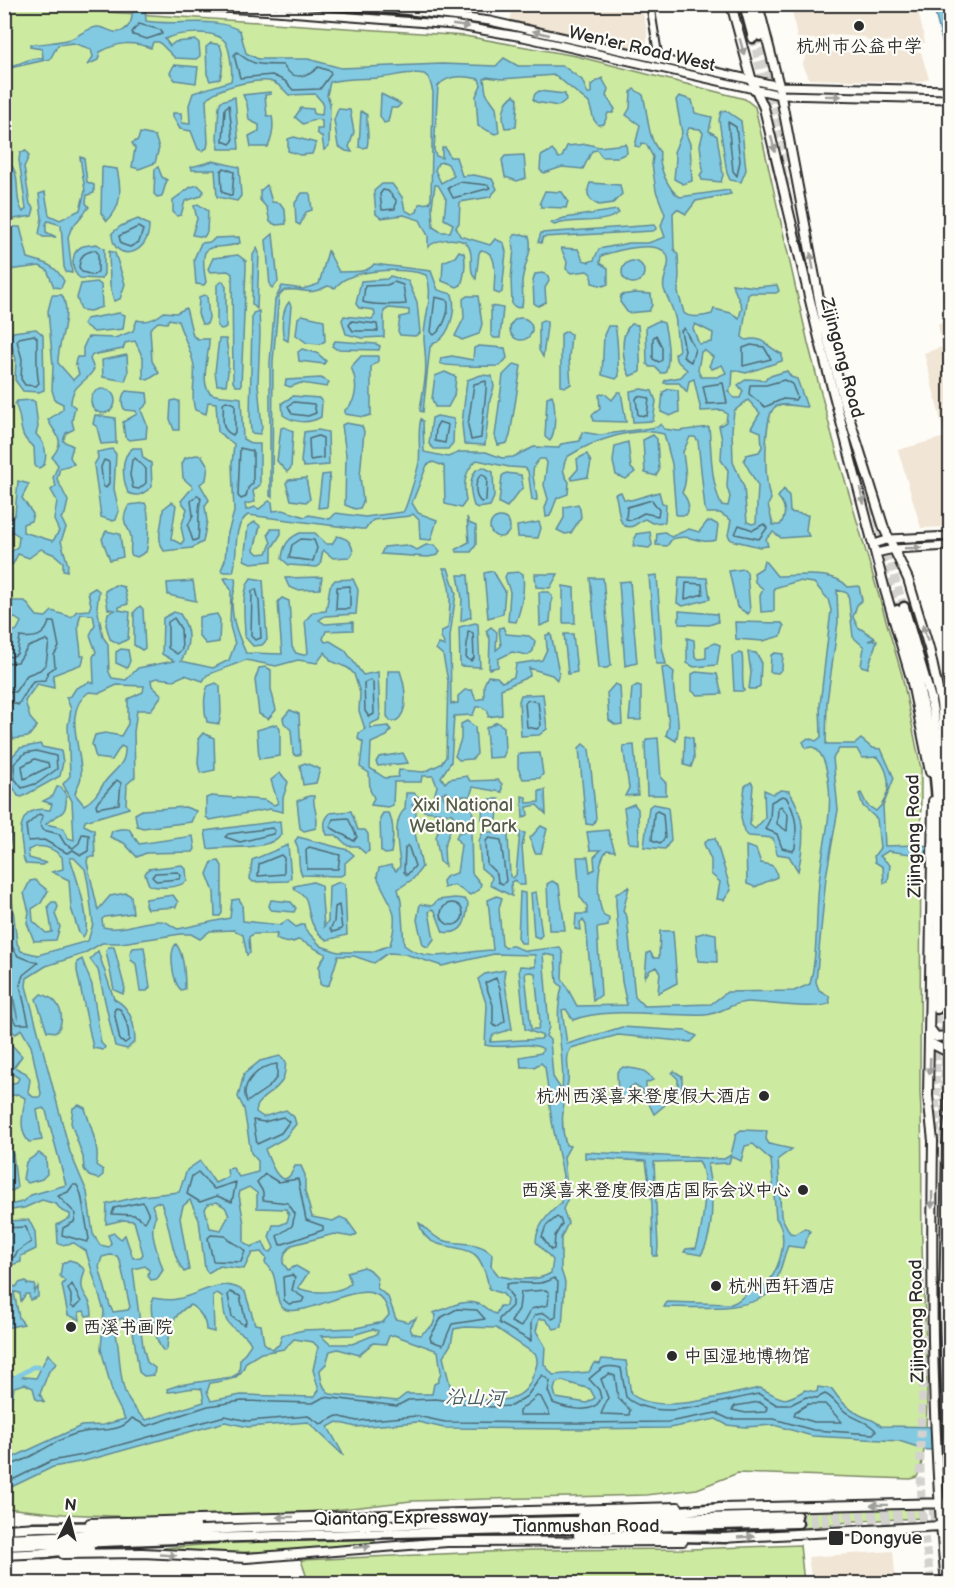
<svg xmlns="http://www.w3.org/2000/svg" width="955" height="1588" font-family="'Balsamiq Sans','LXGW WenKai TC',sans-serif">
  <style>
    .built { fill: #f1e5d5 }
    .green { fill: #cdeaa1; stroke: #7c8a66; stroke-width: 1.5 }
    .water { fill: #82cae2; stroke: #5f8a99; stroke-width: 1.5; fill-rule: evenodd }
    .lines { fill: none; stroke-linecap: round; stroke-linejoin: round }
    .shore { stroke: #4e6b74; stroke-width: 1.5 }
    .canal { stroke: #82cae2; stroke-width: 5 }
    .trunk-tunnel { stroke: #d3d2ce; stroke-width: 8; stroke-dasharray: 8 4; stroke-linecap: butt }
    .tertiary-casing { stroke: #2b2b2b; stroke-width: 10 }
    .secondary-casing { stroke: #2b2b2b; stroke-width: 11 }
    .primary-casing { stroke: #2b2b2b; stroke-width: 12 }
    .trunk-casing { stroke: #2b2b2b; stroke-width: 13 }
    .tertiary { stroke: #fdfcf7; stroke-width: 6 }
    .secondary { stroke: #fdfcf7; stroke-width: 7 }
    .primary { stroke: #fdfcf7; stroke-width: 8 }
    .trunk { stroke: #fdfcf7; stroke-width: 8 }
    .oneway { fill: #9e9e9b }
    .poi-dot { fill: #2b2b2b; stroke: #fdfcf7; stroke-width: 2 }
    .labels { text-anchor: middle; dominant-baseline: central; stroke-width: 4.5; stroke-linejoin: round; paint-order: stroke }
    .poi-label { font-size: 18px; fill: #2b2b2b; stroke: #fdfcf7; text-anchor: start }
    .street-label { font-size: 18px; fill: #2b2b2b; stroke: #fdfcf7 }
    .park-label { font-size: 18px; fill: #545b48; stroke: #fdfcf7 }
    .water-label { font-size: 20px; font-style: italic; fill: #455b62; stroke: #fdfcf7 }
  </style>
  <rect width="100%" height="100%" fill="#fdfcf7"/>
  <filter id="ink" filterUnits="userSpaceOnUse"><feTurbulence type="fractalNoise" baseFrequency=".0167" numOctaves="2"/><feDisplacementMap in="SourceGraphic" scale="12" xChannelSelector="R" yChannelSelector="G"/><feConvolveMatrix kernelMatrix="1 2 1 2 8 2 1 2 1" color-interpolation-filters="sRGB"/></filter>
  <g filter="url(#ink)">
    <!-- built -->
    <path class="built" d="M 514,5 L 641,5 L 647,30 L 647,48 L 639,51 L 510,21 Z
      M 791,5 L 917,5 L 925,43 L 869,41 L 864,37 L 829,35 L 826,40 L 797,38 Z
      M 808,52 L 921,52 L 929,79 L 919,82 L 809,79 L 802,65 Z
      M 950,322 L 950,527 L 921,528 L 898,450 L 945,437 L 924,353 L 942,347 L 938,324 Z
      M 893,1551 L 896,1583 L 812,1583 L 808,1557 Z"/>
    <!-- green -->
    <path class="green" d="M 5,5 L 465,36 L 576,56 L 745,99 L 755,107 L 808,343 L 833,439 L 902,675 L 921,769 L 920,1092 C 923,1141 921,1190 922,1239 C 922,1288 936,1441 917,1477 L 911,1479 L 738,1473 L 697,1489 L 646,1495 L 411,1501 L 335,1510 L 182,1519 L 63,1514 L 5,1508 Z
      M 919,1508 L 924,1511 L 924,1518 L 855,1521 L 799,1529 L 798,1510 Z
      M 375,1539 L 375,1542 C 301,1551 238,1555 163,1551 L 163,1548 L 253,1541 Z
      M 800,1545 L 804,1583 L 309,1584 L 301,1560 L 532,1550 L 691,1549 Z"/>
    <!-- water -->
    <path class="water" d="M 132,5 L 145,5 L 146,21 C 176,27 215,15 240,31 L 246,53 L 258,59 L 308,59 L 341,68 L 442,64 L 496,66 L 504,58 L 518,66 L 563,66 L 582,80 L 588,94 L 591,93 L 591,85 L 602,78 L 608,89 L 606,96 L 615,109 L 613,113 L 608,113 L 604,124 L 598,125 L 594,120 L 589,103 L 555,75 L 502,79 L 487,77 L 484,79 L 486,93 L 496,107 L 499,133 L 495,134 L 478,126 L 476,96 L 481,85 L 479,79 C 466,76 447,74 438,86 L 434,150 L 436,156 L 442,158 L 442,148 L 445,147 L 450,157 L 456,157 L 462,176 L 474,175 L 492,179 L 497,189 L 490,197 L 460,202 L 459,223 L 456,227 L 460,236 L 490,245 L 495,239 L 504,243 L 506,252 L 502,292 L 499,294 L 494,292 C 494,278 500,252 481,250 L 479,253 L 476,279 C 466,270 477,253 465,242 C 453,237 437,239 428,247 L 428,236 L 420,220 L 404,215 L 381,218 L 376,214 L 374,191 L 382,184 L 392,184 L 402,197 L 405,210 L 412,214 L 417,212 L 419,204 L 429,203 L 431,199 L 433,92 L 429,78 L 424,74 C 408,71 393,77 377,78 C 361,79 346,78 330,82 L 327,95 L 330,103 L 329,146 L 324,150 L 322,137 L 317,133 L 317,129 L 322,129 L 322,121 L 317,119 L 303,124 L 295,117 L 301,108 L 313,109 L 314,114 L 322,115 L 323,103 L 315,94 L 289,95 C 283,89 278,83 269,81 C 254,79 214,88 206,100 L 208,143 L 207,148 L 202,151 L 198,149 L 191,131 L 180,129 L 173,117 L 173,113 L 181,113 L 182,123 L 190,124 L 189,105 L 193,93 L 231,81 C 233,72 230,51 226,43 C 216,28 178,33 165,39 L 170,46 L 175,42 L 196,40 L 199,43 L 200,56 L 196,59 L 175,58 L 159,42 L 153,42 L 151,48 C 131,41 119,42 100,52 L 98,60 L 87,65 L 93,57 L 91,49 L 73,43 L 58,45 L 50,59 L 5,69 L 5,66 C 19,67 29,56 43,58 L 42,49 L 30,47 L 30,44 C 36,45 65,41 71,39 C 79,35 88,28 97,27 C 106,26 114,37 124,30 C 133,25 133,14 132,5 ZM 444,162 L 448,164 L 454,176 L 441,183 L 435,170 L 438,163 ZM 435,185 L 438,185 L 446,199 L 444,219 L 453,224 L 450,232 L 441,232 L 433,227 L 432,206 Z
      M 933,5 L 950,5 L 950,72 Z
      M 211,43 L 220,45 C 224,55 223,68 220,79 L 210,81 L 207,74 L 206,47 Z
      M 174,65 L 198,67 L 196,83 L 175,80 L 170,73 Z
      M 634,89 L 643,95 C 648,112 647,139 660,152 C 658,166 668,190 680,197 L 729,190 L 731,194 L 696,201 L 686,214 L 677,209 L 673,213 L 674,249 L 678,255 L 679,274 L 678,292 L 684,313 C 690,319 705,316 712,314 L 714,309 L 731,313 L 739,318 L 742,307 L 732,284 L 756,287 L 777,285 L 779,291 L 776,293 L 751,293 L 748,295 L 742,337 L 746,340 C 764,335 767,348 782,354 L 782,361 L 746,373 L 733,370 L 732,386 L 728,391 L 734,398 L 740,398 L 743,391 L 738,385 L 747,379 L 765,380 L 767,377 L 787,371 L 791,377 L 797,379 L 807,407 C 798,407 783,402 775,407 C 763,415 764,488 771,499 L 768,505 L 773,525 L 780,525 C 787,515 786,506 778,497 L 784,489 L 789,496 L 790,512 L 808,515 L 806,530 L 809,536 L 781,538 L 773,532 L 766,539 L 768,546 L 760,547 L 731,540 L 728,535 L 731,520 L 720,513 L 707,513 L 705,509 L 698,441 L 695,437 L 690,437 L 683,452 C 684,466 689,478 682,493 C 688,499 691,508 686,515 L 676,515 L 672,464 L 664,434 C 635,425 590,442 567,457 C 562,467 562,473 569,482 L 568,494 L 557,498 L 550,516 L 546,517 L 545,508 L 548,499 L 544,485 L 547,463 L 545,459 L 540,459 C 526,470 537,485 537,500 L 532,500 L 528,471 L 525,468 L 509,467 L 477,460 C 464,471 463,485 466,501 L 461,508 L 445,504 L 444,466 L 433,462 L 427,465 L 412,503 L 418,513 L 437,520 L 431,540 L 420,539 L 419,520 L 413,514 L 410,516 L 373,520 L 365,529 L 361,529 L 248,515 C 231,526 239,556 233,572 L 223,572 L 221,570 L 225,560 L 227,536 L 234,512 L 232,464 L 234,444 L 218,432 L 216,403 L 208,402 L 206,414 L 195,410 C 190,395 196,381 194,366 C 191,349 183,337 178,321 L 169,319 L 167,323 L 158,322 L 150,329 L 152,361 L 159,373 L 148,380 L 143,378 L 143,358 L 135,341 L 125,343 L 123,349 L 92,355 L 90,359 L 94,369 C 87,383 71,384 71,404 L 75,407 L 72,421 L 74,429 L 66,433 L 63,441 L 73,446 L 70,457 L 74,464 L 60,468 L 57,479 L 68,501 L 65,514 L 61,518 L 66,528 L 61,541 L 68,565 L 67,571 L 63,570 L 63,562 L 55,555 L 41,549 L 29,558 L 18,554 L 13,564 L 10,564 L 8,555 L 18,546 L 19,536 L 13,532 L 5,535 L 5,528 L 15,514 L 18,481 L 29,484 L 22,498 L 33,514 L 31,521 L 23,524 L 23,532 L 53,541 L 59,531 L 54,520 L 57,501 L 51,490 L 56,486 L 53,478 L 58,465 L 52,457 C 67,439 55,435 48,420 L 63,409 L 63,404 L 55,400 L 52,390 L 53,366 L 48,311 L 52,295 L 62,295 C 73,315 57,343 58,363 L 73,380 L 79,374 L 75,362 L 77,357 L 83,357 L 83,348 L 88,337 L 115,338 L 133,331 L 137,320 C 148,323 156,319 164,312 L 176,313 L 186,308 L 193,336 L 198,339 L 209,339 C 210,353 198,387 212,394 C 219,397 233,396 241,398 L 243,439 L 252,444 L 260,444 L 260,485 L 253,491 L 255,502 L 245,504 L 246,510 L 255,507 L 259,509 L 269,501 L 272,502 L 273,511 L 283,510 L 305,517 L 309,515 L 330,519 L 336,513 L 365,517 L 403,512 C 406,510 418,468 419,462 C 421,448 417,432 421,419 L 423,421 L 424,452 L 448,457 L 460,452 L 486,452 L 502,458 L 513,457 L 534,447 L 558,448 L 561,444 L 580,441 L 582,432 L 600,435 L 657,427 L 661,424 L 664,429 L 678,431 L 709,427 C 712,455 710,477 721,505 L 728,506 L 730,497 L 727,487 L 728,470 L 721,460 L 722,440 L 719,426 L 726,422 L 727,414 L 722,410 L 701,411 L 694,379 L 689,381 L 687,392 L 679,383 L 664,383 L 665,380 L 681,377 L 687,370 L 676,360 L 675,354 L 679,351 C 678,341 676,334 676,324 C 676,313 668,300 664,289 C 661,278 671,268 668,258 C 664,237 614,251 601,256 L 600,263 L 608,268 L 608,284 L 603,286 L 592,283 L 591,274 L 587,271 L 571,273 L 566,269 L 567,262 L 561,248 L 578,249 L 583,260 L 589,262 L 594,260 L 599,249 L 629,243 L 648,243 L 665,237 L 661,226 L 665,214 L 656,191 L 652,164 L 653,157 L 646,144 L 642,143 L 640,147 L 635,146 L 640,125 L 626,115 L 630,108 L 631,92 ZM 695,324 L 713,333 L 712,342 L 699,344 L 693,328 ZM 704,350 L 713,357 L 709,366 L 712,369 L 722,365 L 726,373 L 717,377 L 701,377 L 698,370 L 701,352 ZM 748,400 L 760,413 L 751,428 L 761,432 L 762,447 L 759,452 L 746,455 L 744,461 L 758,486 L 756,523 L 752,524 L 747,522 L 744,487 L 733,462 L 732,430 L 734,411 Z
      M 539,91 L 565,94 L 566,100 L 558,106 L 536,102 L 533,99 L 535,94 Z
      M 270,92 L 271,94 L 265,95 L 267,116 L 272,116 C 274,126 272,138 268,147 L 251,147 L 249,136 L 259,131 L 259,125 L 249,120 L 247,104 L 243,95 Z
      M 381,94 L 401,104 L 397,108 L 391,108 L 388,122 L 384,123 L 380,116 Z
      M 514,95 L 518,99 L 516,127 L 505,128 C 501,116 503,102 514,95 Z
      M 679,96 L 692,100 L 695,113 L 712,117 L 709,131 L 717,136 L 723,175 L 721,182 L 702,180 L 700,175 L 703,171 L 700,145 L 703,133 L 700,129 L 689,128 L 686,134 L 690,144 L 692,181 L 683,184 L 674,179 L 676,158 L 674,152 L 682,133 L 676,100 Z
      M 235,97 L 239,149 L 219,149 L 217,138 L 219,106 L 221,101 Z
      M 338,109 L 350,110 L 354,132 L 349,147 L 352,152 L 346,151 L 338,146 L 334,120 Z
      M 725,110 L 741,121 L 746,170 L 741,182 L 730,180 L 727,173 L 719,120 L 721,112 Z
      M 361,111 L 367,115 C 366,126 370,136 367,147 L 363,148 L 359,147 Z
      M 140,133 L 155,136 L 159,148 L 155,163 L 139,169 L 132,167 L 135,148 L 132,143 L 138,140 Z
      M 294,137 L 316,143 L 312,154 L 300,155 L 288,151 L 288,139 Z
      M 587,144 L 599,147 L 626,144 L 627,153 L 618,157 L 602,157 L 597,150 L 592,151 L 583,169 L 562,167 L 544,173 L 540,170 L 541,156 L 552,150 L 559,158 L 562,157 L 567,146 Z
      M 26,151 L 29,156 L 24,167 L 30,204 L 34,209 L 32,216 L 8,220 L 5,216 L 4,181 L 11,175 L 10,164 C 22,175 13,198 23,212 L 26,209 L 19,160 L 20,153 Z
      M 524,155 L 526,178 L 517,181 L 505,177 L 502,160 L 505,156 Z
      M 80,157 L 84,158 L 87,182 L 94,185 L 94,193 L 87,195 L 86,203 L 89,207 L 71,229 L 68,237 L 72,273 L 66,272 L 64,267 L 61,225 L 48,221 L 46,224 L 46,232 L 56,237 L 43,237 L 39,234 L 42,218 L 39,194 L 45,192 L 49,215 L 60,220 L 80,210 L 85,191 Z
      M 213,161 L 239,167 L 241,196 L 237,201 L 217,197 L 215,170 L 192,170 L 191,167 Z
      M 102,167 L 117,169 C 121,188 123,206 107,221 L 101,213 Z
      M 158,167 L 162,177 L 167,180 L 162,196 L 157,197 L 154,194 L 155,169 Z
      M 590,183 L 620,185 L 622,194 L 613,203 L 599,205 C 589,201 585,194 590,183 Z
      M 198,185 L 204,191 L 201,196 L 185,201 L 181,215 L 177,216 L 173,212 L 173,200 L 191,187 Z
      M 267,185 L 272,202 L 280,203 L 285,210 L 286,224 L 276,225 L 270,222 L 267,208 L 260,200 L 260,191 Z
      M 545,191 L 562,192 L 568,201 L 566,208 L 541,207 L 540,202 Z
      M 302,193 L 310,193 L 312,210 L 306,212 L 300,225 L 296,223 L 295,203 Z
      M 198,204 L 208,211 L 207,232 L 204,237 L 192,235 L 197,219 L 194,206 Z
      M 617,210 L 619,213 C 601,226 574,217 554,225 L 551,223 L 564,218 Z
      M 138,219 L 149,225 C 150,256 112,264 112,233 L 121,226 Z
      M 655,225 L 656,229 L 653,231 L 543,237 L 541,243 L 538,242 L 541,233 Z
      M 12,227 L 20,227 L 28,258 C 44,263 55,264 64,281 L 61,288 L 54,287 L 47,270 L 40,266 L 8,270 L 5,273 L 5,260 L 11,259 L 9,232 Z
      M 273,234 L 278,282 L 272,288 L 270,286 L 266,240 Z
      M 521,234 L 529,236 C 534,251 523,266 522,282 C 522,291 524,298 522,306 L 518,308 L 512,305 L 511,279 L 514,248 L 512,241 L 514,235 Z
      M 239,237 L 240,243 C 214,253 197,234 206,282 L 204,285 L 196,284 L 194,259 L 201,243 L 211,242 L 215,238 Z
      M 97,244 L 104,249 L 104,274 L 101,279 L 80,278 C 71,272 70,253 81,247 C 85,245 92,245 97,244 Z
      M 257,248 L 259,253 L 257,309 L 252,304 L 253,255 Z
      M 109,251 L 115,253 L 125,284 L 120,299 L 114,301 L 110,285 Z
      M 328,251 L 339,272 C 351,271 367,274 374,264 L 431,271 L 438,290 L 452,294 C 456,308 452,327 442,338 C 438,342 434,342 430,347 L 423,412 L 420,411 C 421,400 424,389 425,378 C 427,365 425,353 424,340 C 423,320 435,295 426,275 C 404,267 349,268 335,288 L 328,286 C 306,297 305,288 287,290 C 282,290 281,293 279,296 L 273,361 L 272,497 L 270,496 L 270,362 L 275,300 L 282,286 L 303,289 L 319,284 Z
      M 459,251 L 464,253 C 466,264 465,274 461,285 L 457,287 L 442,281 L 443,262 L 455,257 Z
      M 238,255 L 246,261 L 246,268 L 241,386 L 236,386 L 233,382 L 232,274 L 228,271 L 210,272 L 208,269 L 213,258 Z
      M622 272a11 11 0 1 1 22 0a11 11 0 1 1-22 0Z
      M 543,273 L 548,276 L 549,281 L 545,288 L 546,302 L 538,306 L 534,303 L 533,281 L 535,274 Z
      M 390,276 L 408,281 L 417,302 L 420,333 L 415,336 L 400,335 L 398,331 L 400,317 L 409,315 L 409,310 L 389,308 L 384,311 L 384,337 L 362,338 L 346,334 L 342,320 L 344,316 L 372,319 L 375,315 L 374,310 L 359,308 L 356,304 L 361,281 L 387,279 Z
      M 223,281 L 226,287 L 226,328 L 221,329 L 217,326 L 217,285 Z
      M 97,282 L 101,285 L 102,307 L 90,311 L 81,310 L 77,298 L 81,284 Z
      M 635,293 L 651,294 L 652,305 L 649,311 L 628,313 L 620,302 L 621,295 Z
      M 203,295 L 207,296 L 209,318 L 207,324 L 202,324 L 198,314 L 199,298 Z
      M 467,296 L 478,296 L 482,324 L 479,334 L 462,340 L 455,336 L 464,318 L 463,299 Z
      M 289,302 L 291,306 L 288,341 L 284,339 C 281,328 282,310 289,302 Z
      M 491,306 L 503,308 L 500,338 L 494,338 L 491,335 Z
      M 259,311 L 260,333 L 258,384 L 262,428 L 260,434 L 251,433 L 250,418 L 252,317 L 253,313 Z
      M 119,313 L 125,315 L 123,329 L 94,332 L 83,324 L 86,319 Z
      M 302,315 L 324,320 L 325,341 L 320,344 L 307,343 L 296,335 L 298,318 Z
      M510 329a11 11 0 1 1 22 0a11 11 0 1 1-22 0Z
      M 543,320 L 547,321 L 547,326 L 543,357 L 539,350 L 539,322 Z
      M 658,321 L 664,323 C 667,336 671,360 665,373 L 661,373 L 655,367 L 650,367 L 647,364 L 646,327 Z
      M 632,324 L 638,325 C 639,337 641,361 640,372 L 630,376 C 623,364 618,333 632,324 Z
      M 608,326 L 615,326 C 619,342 617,359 619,376 L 616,379 L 602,375 L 604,335 Z
      M 36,329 L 43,335 L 44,390 L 39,392 L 23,391 L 15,380 L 16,359 L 10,339 L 13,332 Z
      M 567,331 L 571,334 L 569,358 L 571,384 L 566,387 L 561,386 L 561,334 Z
      M 219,339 L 226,339 C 229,354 229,371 226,385 L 217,385 L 215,372 Z
      M 335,341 L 376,344 L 380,346 L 379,350 L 336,349 L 332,346 Z
      M 479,346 L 505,348 L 507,358 L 500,366 C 488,366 446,368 440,363 L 441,358 L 452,356 L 473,360 L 474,348 Z
      M 302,349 L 317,353 L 326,361 L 324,364 L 299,361 L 298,352 Z
      M 127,355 L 128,373 L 125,381 L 103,377 L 102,360 Z
      M 361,356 L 378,356 L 378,361 L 371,367 L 371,415 L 364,417 L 345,414 L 345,410 C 359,400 357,381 351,367 Z
      M 514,364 L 521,366 L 510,436 L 507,443 L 498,445 L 495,436 L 503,375 Z
      M 445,372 L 456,377 L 454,396 L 448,407 L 435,407 L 432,399 L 435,376 Z
      M 481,375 L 492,376 L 494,387 L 490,400 L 485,445 L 464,444 L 462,424 L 467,380 Z
      M 321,378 L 329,382 L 327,387 L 301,383 L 290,387 L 285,385 L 286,380 Z
      M 641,389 L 652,391 L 656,401 L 653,421 L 633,422 L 630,391 Z
      M 669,389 L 678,390 L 679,412 L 670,416 L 661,412 L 663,392 Z
      M91 401a12 12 0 1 1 24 0a12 12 0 1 1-24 0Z
      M 126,391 L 147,393 L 148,403 L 141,410 L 147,425 L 146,438 L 129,440 L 125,437 L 123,422 L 137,414 L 136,411 L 125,410 C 121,405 121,396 126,391 Z
      M 618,392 L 621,392 L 626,422 L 594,421 L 592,415 L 600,409 L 599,395 L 604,393 L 612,400 Z
      M 552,395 C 556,405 556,434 550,441 L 545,437 L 547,397 Z
      M 293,396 L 319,398 L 322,402 L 321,417 C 309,424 294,423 283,415 L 282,403 Z
      M 32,400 L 35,402 L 38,427 L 36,434 C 45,443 48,453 44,465 L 39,468 L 35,467 L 34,447 C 16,436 24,420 15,404 L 17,401 Z
      M 175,400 L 179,401 L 179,430 L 174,430 L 170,419 L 171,401 Z
      M 95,415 L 115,418 L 116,443 L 101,444 L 97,427 L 93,424 Z
      M 437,416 L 454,419 L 453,443 L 448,449 L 434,449 L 429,444 L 432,418 Z
      M 346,423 L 362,426 L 364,431 L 360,476 L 363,502 L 360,508 L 355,509 L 345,505 L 346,455 L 342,425 Z
      M 284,427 L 293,431 L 291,468 L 287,472 L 277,461 L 281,428 Z
      M 318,430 L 328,432 L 329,465 L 304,467 L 301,462 L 304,432 Z
      M 653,435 L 657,439 L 659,471 L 656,476 L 645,473 L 643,440 Z
      M 628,442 L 631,468 L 635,472 L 626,479 L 616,475 L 613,462 L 615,446 Z
      M 133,448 L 141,448 L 143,458 L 151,463 L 152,487 C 143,493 140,498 128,493 C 123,480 119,457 133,448 Z
      M 112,449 L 116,454 L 114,489 L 119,511 L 116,520 L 113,521 L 101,517 L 94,465 L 98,458 L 97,452 Z
      M 587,454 L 591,462 L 588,477 L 572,480 L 571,477 L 578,469 L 577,459 Z
      M 196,455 L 202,456 L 208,466 L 206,480 L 200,484 L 209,500 L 205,506 L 207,521 L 203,542 L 192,548 L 164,551 C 155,537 163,524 163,509 L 172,502 L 176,505 L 171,539 L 181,544 L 184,540 L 181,527 L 187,509 L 181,501 L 193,487 L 183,478 L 182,464 L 185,458 Z
      M 483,467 L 493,472 L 494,497 L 490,506 L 478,508 L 474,506 C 470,493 468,481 476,470 Z
      M 506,473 L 521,475 L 523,487 L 507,507 L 499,503 L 502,476 Z
      M 330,474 L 327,507 L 318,508 L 322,475 Z
      M 306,478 L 310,499 L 306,502 L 291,500 L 286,483 L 289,480 Z
      M 621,492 L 624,499 L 631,500 L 659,492 L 662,503 L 666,504 L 665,522 L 652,523 L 645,519 C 640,520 638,524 633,526 C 616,532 620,505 615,494 Z
      M 145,503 C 150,512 149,542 146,552 L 137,557 L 131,555 C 130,549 131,546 131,540 C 132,526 117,526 129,505 Z
      M 578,504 L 580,509 L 581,517 L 571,533 L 565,534 L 557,530 L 564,518 L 564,507 Z
      M 467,517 L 469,523 L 476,526 L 476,545 L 471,552 L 457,552 L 456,549 L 469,542 Z
      M490 527a10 10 0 1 1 20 0a10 10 0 1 1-20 0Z
      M 711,521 L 718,525 L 716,540 C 698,545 691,533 672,539 L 667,546 L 656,545 L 657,533 L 665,532 L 671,537 L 689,529 L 699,532 L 707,522 Z
      M 255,522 L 260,526 L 254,550 L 258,554 L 267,553 L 271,543 L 268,534 L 271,529 L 281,529 L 281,534 L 272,548 L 272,561 L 251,563 L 244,560 L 248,526 Z
      M 539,522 L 541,528 L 538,538 L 518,537 L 517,526 Z
      M 106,531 L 120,534 L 123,557 L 110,560 L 102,539 Z
      M 650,532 L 652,545 L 649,548 L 633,546 L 636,534 Z
      M 300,533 L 315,533 L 326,544 L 332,544 L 337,536 C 347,538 352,542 353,553 L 350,557 L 333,558 L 323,550 L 320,565 L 317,567 L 289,565 L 282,559 C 283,546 288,538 300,533 Z
      M 406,545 L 417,550 L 426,545 L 435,545 L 440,551 L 438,555 L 428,557 L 381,554 L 384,547 Z
      M 764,560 L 777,576 C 798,576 835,570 848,587 L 859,586 L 862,600 L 857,605 L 853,617 L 858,627 L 875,638 L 868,641 L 877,640 L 868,668 L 861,666 L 864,647 L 853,637 L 848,593 L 837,590 L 838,622 L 827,702 L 826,744 L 855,744 L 861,739 L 872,748 L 881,749 L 894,778 L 883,806 L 885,846 L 918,845 L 950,847 L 950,859 L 888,851 L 880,856 L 890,865 L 888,882 L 884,883 L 883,867 L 875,862 L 874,856 L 880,848 L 877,819 L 863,806 L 859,794 L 861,793 L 867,805 L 876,811 C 893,795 891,774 878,757 L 862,758 L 857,749 L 839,749 L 833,758 L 838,810 L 826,877 L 816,982 L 819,990 L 829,996 L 830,1003 C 819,1011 764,1002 748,1002 C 732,1002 721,1014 705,1015 C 667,1017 607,1006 573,1020 L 566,1009 L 562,1010 L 567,1044 L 622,1027 L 686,1031 L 697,1036 L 691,1042 L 618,1035 L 571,1048 C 564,1058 570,1070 568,1081 C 564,1103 559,1121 566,1145 L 570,1146 L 564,1157 L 568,1198 L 563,1209 L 568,1223 L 561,1238 L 561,1270 L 565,1282 L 562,1327 L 554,1329 L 545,1319 L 539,1319 L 536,1331 L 545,1346 L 544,1364 L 553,1375 L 589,1372 L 594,1363 L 600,1364 L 602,1359 L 626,1361 L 631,1394 C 660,1417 726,1394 760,1388 C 783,1398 781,1405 805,1390 L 817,1392 L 818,1387 L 832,1389 C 839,1400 848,1409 860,1415 C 868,1419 874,1419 881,1426 L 950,1427 L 950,1448 L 927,1450 L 899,1441 L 812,1436 L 774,1425 L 745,1427 L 727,1425 L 716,1419 L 669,1428 L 577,1429 L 444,1428 L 418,1422 L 356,1427 L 337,1422 L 328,1427 L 344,1456 L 308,1422 L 248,1427 L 225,1422 L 85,1461 L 53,1467 L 5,1490 L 5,1461 L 81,1426 L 103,1425 L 125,1419 L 113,1395 L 101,1349 L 104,1311 L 86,1251 L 74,1243 L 61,1245 L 58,1243 L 57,1225 L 70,1218 L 70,1214 L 62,1211 L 56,1204 L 42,1200 L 24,1208 L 5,1211 L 5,1206 L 22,1202 L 31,1195 L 66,1185 L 46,1111 L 43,1108 L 37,1110 L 42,1140 L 29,1142 C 17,1129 24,1111 25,1098 L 18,1094 L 7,1097 L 5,1094 L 5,1085 L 17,1082 L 19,1078 L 5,1069 L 5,1044 L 9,1042 L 22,1056 L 14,1067 L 26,1073 L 30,1080 L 28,1092 L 33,1097 L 40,1097 L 41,1093 L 31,1046 L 21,1029 L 16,1034 L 10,1030 L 5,1005 L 5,976 L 7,976 L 18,1020 L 9,975 L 5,971 L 4,825 L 11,837 L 7,857 L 17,943 L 21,951 L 38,955 L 88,941 L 93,924 L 88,883 L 85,869 L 74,858 L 70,858 C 75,873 94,926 83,937 L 79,933 L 71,908 L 69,880 L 52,872 L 63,869 L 62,857 C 52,847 41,843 28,850 L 29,858 L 46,863 L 42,865 L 26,864 C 22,858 23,852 22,845 C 18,823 24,805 50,810 L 52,804 L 43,801 L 53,796 L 57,787 L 61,787 L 66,795 C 68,818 57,812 46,824 L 63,828 L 68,838 L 74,840 L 72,801 L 63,784 L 70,776 L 68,726 L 71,709 L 66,697 L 71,696 L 76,688 L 89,682 L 94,683 L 93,657 L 96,652 L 90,635 L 95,625 L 93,615 L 81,614 C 75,627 81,642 81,656 L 84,656 L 82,664 L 53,675 L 54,688 L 37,684 L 25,701 L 30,718 L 37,726 L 28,737 L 13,739 L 10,723 L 5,723 L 12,713 L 5,704 L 4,635 L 17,630 L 21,622 L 15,618 L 5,620 L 5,601 L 25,601 L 37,616 L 46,617 L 52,611 L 71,617 L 77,611 L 89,610 L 91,605 L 88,592 L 95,588 L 99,591 L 97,607 L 103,637 L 108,644 L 109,672 L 112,678 L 126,680 L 138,668 L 174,661 L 162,654 L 163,618 L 174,612 L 180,614 C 191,630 190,646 181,661 L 213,668 L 229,660 L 235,644 L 230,626 L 231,590 L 224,578 L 235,578 C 237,587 233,593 232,602 C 232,622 238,635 246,653 L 282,654 L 278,602 L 282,598 L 289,601 L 292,647 L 296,653 L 303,655 L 308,653 L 305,621 L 313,612 L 326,611 L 330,586 L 335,580 L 353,579 L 358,590 L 356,614 L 325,616 L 319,620 L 325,624 L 353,622 L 353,630 L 326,631 L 323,639 L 325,642 L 330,641 L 345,650 L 363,675 L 378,672 L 380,716 L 379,720 L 370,724 L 370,728 L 388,726 L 391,730 L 387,736 L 371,743 L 370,768 L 385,778 L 398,777 L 399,770 L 424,772 L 441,764 L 446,757 L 448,681 L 443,655 L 436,649 L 439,644 L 445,646 L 441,637 L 442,631 L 448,628 C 450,606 453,589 443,568 L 448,568 L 456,593 L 450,636 L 451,704 L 458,703 L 458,696 L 465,690 L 472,690 L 476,700 L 484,698 L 484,685 L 488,676 L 497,677 L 502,682 L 514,677 L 516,664 L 542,660 L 547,649 L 546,635 L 551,634 L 559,673 L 557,680 L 552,675 L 529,668 L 530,676 L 501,689 L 502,715 L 488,717 L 488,711 L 482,707 L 476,707 L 473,715 L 454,716 L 451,762 L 441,777 L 445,783 L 449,779 L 467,776 L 470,781 L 498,780 L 502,784 L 502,792 L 473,787 L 470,796 L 453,796 L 446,792 L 442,793 L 445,800 L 453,808 L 456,808 L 456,804 L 468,804 L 472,807 L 473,817 L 470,824 L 457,823 L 452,814 L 424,811 L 421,806 L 412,805 L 416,812 L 415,833 L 422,867 L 413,879 L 398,889 L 401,901 L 404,945 C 429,966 465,950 493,950 L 488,900 L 497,896 L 502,898 L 499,908 L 502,945 L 506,948 L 510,945 L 526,951 L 560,947 L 563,954 L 562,978 L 577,1006 L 627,1005 L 622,982 L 616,904 L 616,894 L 629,887 L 623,911 L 627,917 L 635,997 L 644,1006 L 711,1004 L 727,992 L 794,991 L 810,984 C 819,948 815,911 820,874 C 823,845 832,816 829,787 C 828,775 825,753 813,747 L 806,748 L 803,742 L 808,738 L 816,741 L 821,737 L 820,705 L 831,610 L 828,599 L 814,583 L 798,581 L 774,588 L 774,611 L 761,612 L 760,596 L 763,589 L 755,582 L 754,573 L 762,568 ZM 325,652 L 331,661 L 348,668 L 354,674 L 360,693 L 359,711 L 365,729 L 359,733 L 358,739 L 363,742 L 360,767 L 369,773 L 370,790 L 374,798 L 371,805 L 388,807 L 393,805 L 394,782 L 421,782 L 422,776 L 433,776 L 437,786 L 433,801 L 421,799 L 414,793 L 406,793 L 405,809 C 391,821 399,849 400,866 L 396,871 L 391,865 L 379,868 L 377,876 C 389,906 401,908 390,945 L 372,952 L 338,952 L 321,946 L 305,929 L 304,924 L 296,927 L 287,920 L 281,925 L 243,921 L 242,904 L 239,899 L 232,900 L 230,918 L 178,929 C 172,927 168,921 161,921 C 141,920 125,932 103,927 L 102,919 L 105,917 L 133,913 L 131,896 L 126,893 L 110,896 L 98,910 L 87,862 L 88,857 L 95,857 L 94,830 L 84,825 L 85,821 L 129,808 L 126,804 L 127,784 L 135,777 L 134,732 L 137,710 L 151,710 L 162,695 L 152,686 L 151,680 L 157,678 L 174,680 L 185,675 L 203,681 L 207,675 L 246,660 L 276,666 L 298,660 L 317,663 ZM 117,685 L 144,686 L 143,692 L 128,699 L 128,724 L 121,736 L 105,733 L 95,735 L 92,744 L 96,758 L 112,760 L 121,746 L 125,748 C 126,766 113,770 104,783 C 98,793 93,800 84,805 L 75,794 C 76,788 81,782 81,776 C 83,750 61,711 89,692 L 100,693 ZM 234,930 L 243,935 L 247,955 L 250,953 L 249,937 L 253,934 L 277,934 L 276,939 C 284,943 290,944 298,940 C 309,943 315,950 326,954 L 319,966 L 320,984 L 323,986 L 329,985 L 338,956 L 354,956 L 374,963 L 388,953 L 405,954 L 442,966 L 494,954 L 535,955 L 535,967 L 520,966 L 519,970 L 525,1029 L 543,1036 L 541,1039 L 490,1042 L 493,1035 L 512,1029 L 504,977 L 505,970 L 485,974 L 478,979 L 487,1006 L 485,1045 C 501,1050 533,1040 543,1049 L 541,1053 L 520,1057 L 521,1067 L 534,1067 L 541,1063 L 545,1067 L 552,1122 L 563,1175 L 561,1203 C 549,1213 536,1226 536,1242 L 553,1260 L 551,1273 C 537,1282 514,1279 499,1276 L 491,1266 L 492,1254 C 478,1240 461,1246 442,1240 C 432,1237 427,1228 419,1223 C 426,1253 457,1242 474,1254 C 482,1259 488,1280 489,1289 L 503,1294 L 507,1299 L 506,1306 L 500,1306 L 496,1314 C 488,1312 486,1306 479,1304 C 463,1298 447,1309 433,1313 L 436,1315 L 433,1325 L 420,1335 L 412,1333 L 410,1328 L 416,1318 L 408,1322 L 396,1319 L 388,1297 L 377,1288 C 380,1276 373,1272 364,1267 L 347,1272 L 351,1283 C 340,1294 312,1294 298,1288 L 308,1273 L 296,1266 L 288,1270 L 283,1263 L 285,1253 L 292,1245 L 334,1234 L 352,1237 L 357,1234 L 347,1220 L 340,1217 L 333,1221 L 312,1217 L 305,1191 L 305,1175 L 301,1166 L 295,1166 C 282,1199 269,1159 265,1149 L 285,1138 L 296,1124 L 294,1117 L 286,1110 L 263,1117 L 256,1112 C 258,1095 273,1095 282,1081 C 285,1077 285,1068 286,1062 L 280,1056 L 260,1061 L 244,1074 L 238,1097 L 244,1109 L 251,1153 L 258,1161 L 258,1172 L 239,1177 L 233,1168 L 227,1169 L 228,1177 L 215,1183 L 200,1161 L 187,1170 L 179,1192 L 142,1196 L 107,1204 L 106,1224 L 123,1220 L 134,1221 L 143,1254 L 141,1257 L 133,1258 L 125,1235 L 121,1239 L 114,1233 L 108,1235 L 111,1243 L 109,1247 L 100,1245 L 93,1234 L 87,1192 L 70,1152 L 26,986 L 27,978 L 46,966 L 83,954 L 102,943 L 121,943 L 181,934 L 191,934 L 200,939 L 210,931 ZM 543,954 L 555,956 L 557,982 L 562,987 C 552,1026 566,1052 562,1091 L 553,1077 L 550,1040 L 546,1036 L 549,1027 ZM 530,972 L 535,973 L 540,1022 L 538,1029 L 531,1029 L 525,973 ZM 249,1187 L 257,1193 L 257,1208 L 286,1209 L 289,1215 L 287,1222 L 280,1225 L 273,1225 L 269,1237 L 274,1248 L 271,1252 L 267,1251 L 263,1242 L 251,1247 L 244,1242 L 244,1224 L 239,1195 L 240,1191 ZM 190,1200 L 199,1220 L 205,1269 L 208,1273 L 219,1266 L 244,1269 L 252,1253 L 261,1252 L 266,1258 L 265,1263 C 282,1275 271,1306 287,1310 C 316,1317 380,1263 389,1315 L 383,1322 L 356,1328 L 304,1330 L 282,1335 L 279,1345 L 272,1349 L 264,1343 L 261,1325 L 255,1324 L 245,1292 C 222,1275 200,1295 177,1299 C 170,1301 160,1299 153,1298 C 148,1306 156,1345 164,1351 L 167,1349 C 168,1330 172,1315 190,1305 C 199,1309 206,1320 206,1330 L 214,1332 L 213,1295 L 217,1293 L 222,1296 C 224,1304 223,1314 227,1321 C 233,1333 246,1331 251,1344 L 240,1360 L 239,1373 L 232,1377 L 179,1385 L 167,1389 L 168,1392 C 180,1392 189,1386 202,1389 L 204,1402 L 146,1420 C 119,1397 122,1379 118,1346 C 117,1338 115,1330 115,1322 L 122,1318 L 132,1324 L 139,1372 L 144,1376 L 154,1375 L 155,1368 L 147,1362 L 143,1346 L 133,1269 L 145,1266 L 149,1270 L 148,1276 L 151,1280 L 157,1279 L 163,1270 C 159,1255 147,1231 156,1216 L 152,1205 L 156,1202 L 161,1203 C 171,1225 170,1253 184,1272 L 189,1270 L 180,1218 L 183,1206 ZM 217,1202 L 225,1207 L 229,1215 L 221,1230 L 210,1228 L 205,1209 L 208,1204 ZM 110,1255 L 117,1256 L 120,1261 L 130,1307 L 128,1310 L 113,1312 L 110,1306 L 99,1267 L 102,1257 ZM 465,1327 L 496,1328 L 536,1355 C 539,1364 535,1369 532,1378 C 521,1412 477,1397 451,1397 L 450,1385 L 443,1357 L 451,1344 L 454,1329 ZM 373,1329 L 378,1331 L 377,1334 L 352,1344 L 330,1344 L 321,1336 L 353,1335 ZM 394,1335 L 438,1351 L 441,1372 L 438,1382 L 434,1384 L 432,1394 L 406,1394 L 397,1401 L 330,1394 C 322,1387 321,1380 320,1370 L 326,1364 L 330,1351 L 338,1349 L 359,1355 L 373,1343 L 386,1344 L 389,1336 ZM 294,1339 L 313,1342 L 318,1347 L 313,1370 L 319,1390 L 314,1397 L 241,1395 L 211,1401 L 207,1392 L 210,1383 C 228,1379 239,1383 246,1362 L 261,1353 L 284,1349 ZM 562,1381 L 590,1389 L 595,1398 L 587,1403 L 556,1398 L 554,1390 L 556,1383 Z
      M 744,569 L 747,572 L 750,611 L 748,614 L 737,607 L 729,571 Z
      M 493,571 L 505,591 L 503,614 L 488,618 L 484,573 Z
      M 520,572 L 523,574 C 525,591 522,606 516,622 L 508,621 L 510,592 L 505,577 L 507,573 Z
      M 535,574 L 558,574 L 550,588 L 536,587 Z
      M 458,575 L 468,575 L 471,617 L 461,621 L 462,598 Z
      M 657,575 L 662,647 L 666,664 L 656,664 L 649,576 Z
      M 322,577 L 320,589 L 297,590 L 289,587 L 285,578 Z
      M 679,577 L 707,578 L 710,599 L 683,606 L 677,603 Z
      M 251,578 L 263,580 L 267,640 L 262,645 L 253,646 L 245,637 C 245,620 240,593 251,578 Z
      M 590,578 L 603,578 L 611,665 L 607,668 L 599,668 Z
      M 193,581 L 196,601 L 168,595 L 167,583 Z
      M 630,581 L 637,663 L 625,666 L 619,582 Z
      M 115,585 L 124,587 L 128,604 L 119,607 L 119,610 L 130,612 L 128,639 L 119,644 L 110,639 L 106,625 L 108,613 L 116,610 L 108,609 L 105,591 Z
      M 563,586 L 574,588 L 575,623 L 563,623 Z
      M 539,592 L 549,592 L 552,596 L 550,622 L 540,626 Z
      M 140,606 L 143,609 L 145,648 L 142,650 L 134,645 L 134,612 Z
      M 679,611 L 717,614 L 718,622 L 709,625 L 679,624 Z
      M 217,614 L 220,620 L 219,642 L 206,644 L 199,636 L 199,617 Z
      M 735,622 L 782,623 L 784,626 L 781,636 L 763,641 L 736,639 Z
      M 475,623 L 478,624 L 480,667 L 460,666 L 459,627 Z
      M 491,627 L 497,632 L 496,650 L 501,646 L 499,628 L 503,627 L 506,634 L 529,636 L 535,641 L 533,651 L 528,655 L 512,652 L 498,659 L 498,667 L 489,669 L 490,639 L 486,631 Z
      M 564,634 L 573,634 L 577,672 L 568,674 Z
      M 687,638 L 694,640 L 695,657 L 699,659 L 706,658 L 706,647 L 715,643 L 720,645 L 717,665 L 694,667 L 687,663 Z
      M 121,649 L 128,650 L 130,661 L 127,668 L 116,663 L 116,652 Z
      M 748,652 L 756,653 L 761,661 L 760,686 L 755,689 L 749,689 L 751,673 Z
      M 739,653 L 742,654 C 744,668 741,678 744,691 L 734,691 L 732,656 Z
      M 775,653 L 783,654 L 782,669 L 778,673 L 770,672 L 771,655 Z
      M 266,667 L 271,670 L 271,689 L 276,710 L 268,719 L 259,714 L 255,680 L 259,668 Z
      M 668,667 L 674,672 C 670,695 683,718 676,741 L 666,735 L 669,726 L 662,668 Z
      M 388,671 L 400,671 C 405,685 410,712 396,721 L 390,721 L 387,716 Z
      M 696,672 L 717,674 L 722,694 L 697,695 L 692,691 L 692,674 Z
      M 216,683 L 220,686 L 221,713 L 219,724 L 207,722 C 204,711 203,696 208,686 Z
      M 615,684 L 620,686 L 622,724 L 616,725 L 609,720 L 607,693 Z
      M 637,685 L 641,686 L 641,720 L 629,720 L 632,688 Z
      M 543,694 L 547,729 L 539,735 L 521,736 L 519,701 L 521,695 Z
      M 290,710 L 299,714 L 301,754 L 296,756 L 293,753 L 291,730 L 284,723 L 283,718 Z
      M 467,721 L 475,727 L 477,754 L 472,759 L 459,760 L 455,756 L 461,739 L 461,724 Z
      M 497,722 L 504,727 L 505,752 L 503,757 L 488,758 L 486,728 Z
      M 277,724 L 280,729 L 280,756 L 259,759 L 257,730 Z
      M 203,733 L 214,738 L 215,770 L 201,773 C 194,761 202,751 198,739 Z
      M 685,736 L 693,738 L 694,759 L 691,767 L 684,765 Z
      M 658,738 L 661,778 L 666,783 L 666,795 L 647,795 L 645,743 L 647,739 Z
      M 40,744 L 42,747 L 61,751 L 63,762 L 60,776 L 22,797 L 18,796 L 9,779 L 8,761 L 20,748 Z
      M 583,744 L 589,749 L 596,818 L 593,825 L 586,824 L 579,748 Z
      M 634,745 L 638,795 L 625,796 L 629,788 L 623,746 Z
      M 403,753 L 408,763 L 378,766 L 376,762 L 379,757 Z
      M 540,753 L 543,774 L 540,778 L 523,779 L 518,768 L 518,754 Z
      M 305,763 L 320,769 L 316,783 L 303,785 L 300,765 Z
      M 280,773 L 288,782 L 283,798 L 283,812 L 270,809 L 210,820 L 206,817 L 206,798 L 211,796 L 264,800 L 274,805 L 278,803 L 271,780 Z
      M 751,782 L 753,785 L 750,825 L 755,829 L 765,818 L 764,790 L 773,794 L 781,790 L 789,791 C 806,817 805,840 798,871 L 789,856 L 777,854 L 773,838 L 749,836 L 744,832 L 741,817 L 745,786 Z
      M 545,790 L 546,814 L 537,805 L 527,807 L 528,815 L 523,818 L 522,796 L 526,797 L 527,803 L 539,802 L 539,791 Z
      M 309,796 L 314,796 C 312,808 320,817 316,828 L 304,831 L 300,828 L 297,801 Z
      M 491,799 L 499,799 L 497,820 L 482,819 L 483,802 Z
      M 634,804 L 638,809 L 639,844 L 629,843 L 624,808 Z
      M 653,804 L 668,807 L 671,840 L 665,849 L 644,847 L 649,807 Z
      M 185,807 L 196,811 L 191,822 L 143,828 L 137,826 L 135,814 L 142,810 Z
      M 351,811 L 358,830 L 365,830 L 368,834 L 369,851 L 365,853 L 357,846 L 348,846 L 336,835 L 327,835 C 323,825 324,820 330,813 Z
      M 383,813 L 388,813 C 395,822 393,841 391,853 L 385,854 L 381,851 L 380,818 Z
      M 280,821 L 281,834 C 270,852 227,845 208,849 L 205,831 Z
      M 441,823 L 450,831 L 444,847 L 445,866 L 440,862 L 436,837 Z
      M 541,826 L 547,829 L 541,853 L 535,853 L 530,838 Z
      M 120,829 L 129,829 L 139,844 L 193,836 L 195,849 L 193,852 L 146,853 L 137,857 L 124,843 L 110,837 L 112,831 Z
      M 468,830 L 471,831 L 472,873 L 481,884 L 479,890 L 470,895 L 454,885 L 444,888 L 443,881 L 447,876 L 457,873 L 461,845 L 456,838 L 458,833 Z
      M 608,830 L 615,851 L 607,850 C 596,863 596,901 604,916 L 609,918 L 608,926 L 597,928 L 601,995 L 593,1001 L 586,925 L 583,920 L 580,922 L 581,930 L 575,929 L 576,914 L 587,914 L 587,906 L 580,897 L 577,857 L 588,857 L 590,872 L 595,869 L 594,857 L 601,850 L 590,850 L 587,832 Z
      M 483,832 L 502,832 L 508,835 L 510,876 L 513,878 L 516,875 L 520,832 L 525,833 L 522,846 L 525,885 L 519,885 L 515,880 L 511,882 L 512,896 L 490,885 L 492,877 L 481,868 L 479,841 Z
      M 298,837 L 348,850 L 354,855 L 345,863 L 345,874 L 340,876 L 302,875 C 296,863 302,853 295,841 Z
      M 715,838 L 731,890 L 724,900 L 717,899 L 720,882 L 711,874 L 711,860 L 704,844 L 708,839 Z
      M 288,845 L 291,877 L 288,881 L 253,882 L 250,879 L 252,860 Z
      M 746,846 L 756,849 L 761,863 C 772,865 776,865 777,877 L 755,887 L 747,884 Z
      M 219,861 L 222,866 L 222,913 L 220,916 L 215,916 L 214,892 L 207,874 L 212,862 Z
      M 182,865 L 186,869 L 187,881 C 178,888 159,889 149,885 L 145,874 L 148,869 Z
      M 35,880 L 48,891 L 41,903 L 32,909 L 33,921 L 46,933 L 52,932 L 48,906 L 52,902 L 56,902 L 58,907 L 55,914 L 60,927 L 56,940 L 34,941 L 27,923 L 29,912 L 24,893 L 30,881 Z
      M 552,881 L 559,885 L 565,930 L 549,930 L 547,884 Z
      M 313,882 L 321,885 L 324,927 L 328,921 L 329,886 L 340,882 L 345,884 L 347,935 L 327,940 C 303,925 312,902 303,895 C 301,893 298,892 295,890 L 294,886 Z
      M 520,892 L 525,893 L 526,943 L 521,943 L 518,938 Z
      M 536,892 L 542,935 L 539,938 L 534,936 L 531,893 Z
      M 173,895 L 178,902 L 176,907 L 147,909 L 145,905 L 146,899 Z
      M 455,898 L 464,899 L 468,903 C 467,919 464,936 443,932 L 435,911 L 432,909 L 429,912 L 434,939 L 428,947 L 423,945 L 417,920 L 420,904 L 432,906 L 438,900 Z
      M 271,900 L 291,902 L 296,908 L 294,912 L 271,910 L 269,906 Z
      M 660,931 L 673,931 L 677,983 L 658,993 L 660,972 L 657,967 L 650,970 L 645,977 L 647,953 L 650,952 L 654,958 L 659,958 Z
      M 706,932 L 716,934 L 717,962 L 698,961 L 696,935 Z
      M 176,944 C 184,954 185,976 185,989 L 181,990 C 173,983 168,952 176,944 Z
      M 108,947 L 114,947 L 125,989 L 123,994 L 114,990 L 106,951 Z
      M 144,947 L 150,987 L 147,991 L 140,991 L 136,964 L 131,960 L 130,953 L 133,948 Z
      M 98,951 L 114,999 C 130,1007 135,1023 135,1041 L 127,1049 L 115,1046 L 98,970 L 90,959 Z
      M 82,959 L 92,985 L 101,1043 L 105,1047 L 103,1050 L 93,1048 L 77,971 L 77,962 Z
      M 41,994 C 59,998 67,1016 57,1032 L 47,1031 L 36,999 Z
      M 623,1067 C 637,1070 644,1067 653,1080 L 646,1083 L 646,1088 L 662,1104 L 678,1089 L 678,1079 L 672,1073 L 674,1071 L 682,1076 L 682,1091 L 654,1114 L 649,1104 L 644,1099 L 643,1091 L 634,1085 L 629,1088 L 632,1096 L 624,1100 L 618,1098 L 617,1072 Z
      M 79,1105 L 85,1108 C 89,1123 101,1150 96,1165 L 103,1170 L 103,1175 L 98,1179 L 89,1176 L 84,1169 L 83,1157 L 71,1123 L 73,1108 Z
      M 741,1130 L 767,1131 L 766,1139 L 769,1144 L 792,1149 L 778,1159 L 781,1216 L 790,1233 L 796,1234 L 805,1228 L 810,1231 L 803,1248 L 788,1246 C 783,1257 779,1280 772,1289 C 756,1313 690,1307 664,1307 L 667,1302 L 731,1304 C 739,1302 740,1299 746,1294 C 752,1289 761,1291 767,1284 C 780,1267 790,1237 776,1218 L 771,1160 L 753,1144 L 745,1146 L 741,1161 L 731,1156 L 729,1163 L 708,1164 C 707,1172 711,1180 711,1188 C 713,1208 712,1238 701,1255 L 684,1252 L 686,1249 L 696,1248 C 703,1227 710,1180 699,1161 L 654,1162 L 658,1247 L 657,1256 L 653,1256 L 652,1204 L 646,1161 L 585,1158 L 585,1152 L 724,1159 L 731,1155 L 736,1134 Z
      M 4,1139 L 13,1154 L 17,1188 L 12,1191 L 5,1189 Z
      M 39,1153 L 46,1158 L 47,1174 L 42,1179 L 28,1183 L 23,1179 L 26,1162 Z
      M 29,1220 L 35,1232 L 36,1249 L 21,1256 L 21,1262 L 5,1267 L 5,1225 L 7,1221 Z
      M 69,1260 L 76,1262 L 85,1270 C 75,1298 92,1292 92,1315 L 86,1316 L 84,1311 L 79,1312 L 80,1320 L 68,1315 L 62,1285 L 65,1281 L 60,1276 L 62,1264 Z
      M 26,1281 L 27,1284 L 35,1285 L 34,1292 L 38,1287 L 38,1297 L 30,1300 L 29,1294 L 26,1294 L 21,1301 L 20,1293 L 14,1292 L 19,1318 L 24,1324 L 5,1328 L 5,1283 L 16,1287 L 19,1283 Z
      M 48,1354 L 57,1363 L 49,1371 L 40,1394 L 44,1402 L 36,1399 L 33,1388 L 25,1384 L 14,1387 L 13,1395 L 5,1395 L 5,1375 L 36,1378 Z"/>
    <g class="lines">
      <!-- shore -->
      <path class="shore" d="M 139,24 L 161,30 L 162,34 L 147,39 L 133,35 L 132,32 Z
        M 237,52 C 254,67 261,64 283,65 C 291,80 307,79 318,67 L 330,71 L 331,74 L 320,89 L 293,90 L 285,81 L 272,75 L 240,78 L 234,55 Z
        M 229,105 L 233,141 L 230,144 L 223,141 L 225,108 Z
        M 728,122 L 736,127 L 740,161 L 737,176 L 733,171 Z
        M 224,168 L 234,172 L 232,196 L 222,192 L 221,171 Z
        M 459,182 L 488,185 L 490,188 L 453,198 L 448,188 Z
        M 383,190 L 388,191 L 396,200 L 395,209 L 382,210 L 380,194 Z
        M 138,227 L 143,230 L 139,242 L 130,247 L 121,244 L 119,236 Z
        M 95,250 L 98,253 L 98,272 L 93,275 L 82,272 L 79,267 C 81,255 83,253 95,250 Z
        M 394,282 L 403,285 L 406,304 C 397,305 371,305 363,302 L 365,286 L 387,285 Z
        M 435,297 L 447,300 C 451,310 443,329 434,335 L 431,332 Z
        M 352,321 L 377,324 L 378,331 L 353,331 L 349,325 Z
        M 684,328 L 695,349 L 691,362 L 683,357 L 685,350 L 681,331 Z
        M 34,335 L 37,338 C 37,349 36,374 39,383 L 36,386 L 25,385 L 21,379 L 22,359 L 17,341 L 19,338 Z
        M 656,335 L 662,347 L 662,360 L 659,362 L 653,359 L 653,338 Z
        M 751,345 L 764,347 L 771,359 L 743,366 L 743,348 Z
        M 784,380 L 792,384 L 797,397 L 795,400 L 783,399 L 765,407 L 749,394 L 750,385 L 766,385 Z
        M 486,381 C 488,385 481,428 481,438 L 471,440 L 468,425 L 474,384 Z
        M 723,383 L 727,403 L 707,404 L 703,386 Z
        M 638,396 L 649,398 L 647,416 L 638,415 L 636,399 Z
        M 226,401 L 235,404 L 235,432 L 233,435 C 218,429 225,416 223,403 Z
        M 294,402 L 314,404 L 316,413 L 308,416 L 292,414 L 288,406 Z
        M 439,422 L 448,425 L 445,443 L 435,441 L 436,427 Z
        M 318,436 L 323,438 L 323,458 L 310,460 L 309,439 Z
        M 240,448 L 253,451 L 253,483 L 248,488 L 246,497 L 241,499 L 238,496 Z
        M 135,458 L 146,469 L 146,483 L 139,489 L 133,488 L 130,475 L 132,460 Z
        M 104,460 L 109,462 L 109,483 L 106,488 L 103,486 L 101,467 Z
        M 482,474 L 487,478 L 486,501 L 481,502 C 474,496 474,480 482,474 Z
        M 198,495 L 201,499 C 197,510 200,526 198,539 L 193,541 L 188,526 L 193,515 L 191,501 Z
        M 652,500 L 659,510 L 658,516 L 644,513 L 631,520 L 626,519 L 627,507 Z
        M 764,524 L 767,528 L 759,539 L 735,534 L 739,525 L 753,530 Z
        M 301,539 L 314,540 L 317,548 L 313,561 L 289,558 L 292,545 Z
        M 686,583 L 702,584 L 703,594 L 685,599 Z
        M 350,586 L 350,609 L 336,609 L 337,587 Z
        M 256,589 L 259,601 L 261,638 L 255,640 L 251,636 L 252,591 Z
        M 174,618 L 181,629 L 182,649 L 177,654 L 168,648 L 168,622 Z
        M 468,631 L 473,633 L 474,658 L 471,661 L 466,658 Z
        M 4,655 L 11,657 L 17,654 L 20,637 C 34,639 45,637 49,622 L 54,622 L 59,647 L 54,655 L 55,667 L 48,672 L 45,680 L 33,681 L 18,705 L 4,699
        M 4,663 L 18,662 L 28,647 L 46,640 L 49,642 L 46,664 L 40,670 L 27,675 L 15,692 L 4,691
        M 370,680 L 373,682 L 374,714 L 369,717 L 365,711 L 364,683 Z
        M 528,700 L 538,702 L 541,725 L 537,729 L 527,727 L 525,703 Z
        M 36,751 L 56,756 L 57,769 L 38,783 L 22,788 L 15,779 L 14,764 L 25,753 Z
        M 35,759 L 48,763 L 49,767 L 24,779 L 22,766 Z
        M 117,780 L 121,783 L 119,804 L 97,808 L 96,804 Z
        M 782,796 L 786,797 C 797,815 797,828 795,848 L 793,851 L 782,848 L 777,834 L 765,829 L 770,819 L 771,802 Z
        M 781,806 L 788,815 L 787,831 L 777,824 L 778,808 Z
        M 657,811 L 663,814 L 665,838 L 660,843 L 652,840 L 654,813 Z
        M 39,814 L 43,816 L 40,824 L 43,830 L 59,834 L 65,844 L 73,848 L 79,843 L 82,834 L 89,835 L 88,851 L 81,855 L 73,850 L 67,853 L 44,840 L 28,841 L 26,826 Z
        M 348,818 L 357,837 L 354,841 L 330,827 L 333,819 Z
        M 272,828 L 275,831 L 273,834 L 240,842 L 225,837 L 228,834 Z
        M 489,838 L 501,840 L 506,881 L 503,884 L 498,882 L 497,874 L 487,864 L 486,841 Z
        M 408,845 L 415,866 L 407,875 L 404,872 L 405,848 Z
        M 309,847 L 340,855 L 338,869 L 307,869 L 306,850 Z
        M 281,855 L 284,858 L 284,874 L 258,876 L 259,864 Z
        M 178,872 L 181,876 L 179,879 L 156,881 L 152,877 L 155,873 Z
        M 4,884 L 11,945 L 18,956 L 38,963 L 23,975 L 20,985 L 29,1024 L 16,1024 L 11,1014 L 4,1011
        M441 914a11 11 0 1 1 22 0a11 11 0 1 1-22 0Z
        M 339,905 L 342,929 L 333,932 L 330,929 L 334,922 L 335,907 Z
        M 496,978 L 500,988 L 505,1021 L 496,1027 L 493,1024 L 493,1005 L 485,983 Z
        M 116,1008 L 120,1009 C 126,1018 129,1029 129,1040 L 125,1043 L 120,1041 L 114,1011 Z
        M 277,1064 L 277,1077 L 269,1087 L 247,1102 C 238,1083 261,1065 277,1064 Z
        M 283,1117 L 289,1122 L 281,1133 L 257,1144 L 253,1120 L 264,1122 Z
        M 198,1172 L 214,1189 L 236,1182 L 232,1202 L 217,1196 L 200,1202 L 187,1194 L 192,1176 Z
        M 265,1174 L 278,1182 L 298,1179 L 306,1220 L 323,1226 L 323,1230 L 280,1245 L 277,1236 L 292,1226 L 295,1214 L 288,1203 L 263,1200 L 263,1192 L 257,1182 Z
        M 73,1185 L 77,1185 L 81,1194 L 89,1239 L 87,1242 L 62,1235 L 63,1228 L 74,1222 L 76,1214 L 58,1196 L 68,1192 Z
        M 143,1202 L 149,1215 L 145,1222 L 135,1215 L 112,1214 L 114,1208 Z
        M 557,1217 L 560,1219 L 562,1224 L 555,1236 L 554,1249 L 551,1250 L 542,1237 L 546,1226 Z
        M 4,1228 L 26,1227 L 31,1242 L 18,1251 L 14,1257 L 4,1260
        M 211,1235 L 225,1236 C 231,1244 239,1244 245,1251 L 241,1262 L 213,1261 L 208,1238 Z
        M 292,1275 L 295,1278 L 292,1290 L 304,1298 L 302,1302 L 289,1304 L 284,1300 L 283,1277 Z
        M 554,1278 L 558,1282 L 556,1317 L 552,1319 L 544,1313 L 535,1315 L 531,1322 L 531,1341 L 499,1323 L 499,1319 L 512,1306 L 512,1297 L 506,1288 L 507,1284 C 523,1280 538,1288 554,1278 Z
        M 72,1284 L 81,1302 L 74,1308 L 71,1306 L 71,1295 L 68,1289 Z
        M 546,1290 L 549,1293 L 548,1305 L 531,1309 L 521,1327 L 511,1322 L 519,1309 L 521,1292 Z
        M 230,1292 L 240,1296 L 246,1322 L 244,1325 L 232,1317 L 228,1295 Z
        M 457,1309 L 477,1310 L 485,1319 L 452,1324 L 443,1345 L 431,1341 L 430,1337 L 442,1317 Z
        M 609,1374 L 615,1376 L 618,1398 L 630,1410 L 629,1415 L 601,1414 L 608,1398 L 601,1379 Z
        M 537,1396 L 541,1397 L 550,1415 L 519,1415 L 519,1411 Z
        M 759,1402 L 767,1407 L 766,1412 L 746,1413 L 732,1410 L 735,1406 Z
        M 808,1404 L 825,1404 L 842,1422 L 814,1422 L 794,1416 L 795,1412 Z
        M 4,1466 C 30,1463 56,1436 84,1432 C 100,1429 121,1433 132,1418 L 147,1426 L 208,1406 L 242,1401 L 313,1403 L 324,1397 L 397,1406 L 408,1400 L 436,1399 L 491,1407 L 511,1406 L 527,1396 L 542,1375 L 550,1381 L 548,1391 L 553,1403 C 566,1408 595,1416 601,1398 L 599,1390 L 589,1379 C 602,1368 603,1364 621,1368 L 626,1397 C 656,1425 723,1400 759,1394 L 777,1405 L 790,1405 L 806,1397 L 817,1398 L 825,1394 C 833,1397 839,1408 847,1413 C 856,1420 870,1422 876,1431 L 873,1434 L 813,1430 L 774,1419 L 729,1419 L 716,1413 L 668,1422 L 577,1423 L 445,1422 L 417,1416 L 357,1421 L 337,1416 L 321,1424 L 308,1416 L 248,1421 L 225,1416 L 83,1455 L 51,1461 L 4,1484"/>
      <!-- canal -->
      <path class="canal" d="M 15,1378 L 33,1367 L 40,1367"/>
      <!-- trunk-tunnel -->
      <path class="trunk-tunnel" d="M 760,36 L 790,163
        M 753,38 L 787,190
        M 853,438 L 904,607
        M 877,545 L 897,610
        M 944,1138 L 945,1009
        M 936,1144 L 937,1009
        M 947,1295 L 950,1330
        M 930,1298 C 921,1393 913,1489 932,1584
        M 797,1516 L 950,1511
        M 798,1523 L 947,1519"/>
      <!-- tertiary casing -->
      <g class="tertiary-casing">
        <path id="tertiary" d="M 650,4 L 659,60"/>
      </g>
      <!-- secondary casing -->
      <g class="secondary-casing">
        <path id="secondary" d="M 144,4 L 275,11 L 453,25 L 523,37 L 780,95 L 950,99
          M 304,4 L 403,10 L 490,21 L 779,86 L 950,90
          M 874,544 L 890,539 L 950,536
          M 876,553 L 894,549 L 950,546"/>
      </g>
      <!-- primary casing -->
      <g class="primary-casing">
        <path id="primary" d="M 731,4 L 752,81 L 764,108 L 819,338 L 885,590 L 911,678 L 930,772
          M 758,4 L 779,86 L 824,325 L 844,401 L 884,528 L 908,579 L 929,648 L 941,703 L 950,794
          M 933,801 L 928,1096 L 933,1141 C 931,1289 932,1437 946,1584
          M 931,1030 L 936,1037 L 947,1036 L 950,1020
          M 930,1043 L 946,1051 L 949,1056 L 949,1109
          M 950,1106 L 947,1143 L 944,1311 L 950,1532
          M 720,1508 L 950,1503
          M 90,1523 L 678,1507
          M 4,1529 L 39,1527
          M 722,1538 L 940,1526 L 950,1521
          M 63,1554 L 142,1553 L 246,1558 L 447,1542 L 683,1541
          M 4,1555 L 48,1553"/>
      </g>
      <!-- trunk casing -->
      <g class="trunk-casing">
        <path id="trunk" d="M 744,4 L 753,38
          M 751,4 L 760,36
          M 904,607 L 931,699
          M 897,610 C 916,668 931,727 936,789 C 942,862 937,936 937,1009
          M 930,696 C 951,800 948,903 945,1009
          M 581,1517 L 724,1508
          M 33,1527 L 196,1526
          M 578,1535 L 726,1538
          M 4,1538 L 253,1528 L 797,1516
          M 4,1546 L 201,1538 L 798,1523
          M 43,1553 L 90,1548"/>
      </g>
      <!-- tertiary -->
      <use href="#tertiary" class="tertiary"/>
      <!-- secondary -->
      <use href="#secondary" class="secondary"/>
      <!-- primary -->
      <use href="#primary" class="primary"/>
      <!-- trunk -->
      <use href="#trunk" class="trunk"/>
    </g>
    <!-- one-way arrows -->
    <defs><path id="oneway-solid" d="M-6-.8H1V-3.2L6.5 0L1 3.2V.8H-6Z" transform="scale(1.5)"/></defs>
    <g class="oneway">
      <use href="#oneway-solid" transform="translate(461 26) rotate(8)"/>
      <use href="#oneway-solid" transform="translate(541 33) rotate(-167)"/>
      <use href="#oneway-solid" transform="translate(742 47) rotate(75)"/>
      <use href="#oneway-solid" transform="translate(833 96) rotate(1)"/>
      <use href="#oneway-solid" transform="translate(773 144) rotate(76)"/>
      <use href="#oneway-solid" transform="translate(812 261) rotate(-100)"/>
      <use href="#oneway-solid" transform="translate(862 496) rotate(76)"/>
      <use href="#oneway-solid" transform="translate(913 548) rotate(-2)"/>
      <use href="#oneway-solid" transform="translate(925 633) rotate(-107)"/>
      <use href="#oneway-solid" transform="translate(930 1066) rotate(92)"/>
      <use href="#oneway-solid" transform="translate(932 1200) rotate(91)"/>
      <use href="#oneway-solid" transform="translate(879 1505) rotate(179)"/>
      <use href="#oneway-solid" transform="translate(285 1517) rotate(179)"/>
      <use href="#oneway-solid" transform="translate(746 1537) rotate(-3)"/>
      <use href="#oneway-solid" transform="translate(362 1547) rotate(-5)"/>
      <use href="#oneway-solid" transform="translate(168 1555) rotate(3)"/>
    </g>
  </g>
  <!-- markers -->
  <g class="poi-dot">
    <circle cx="859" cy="26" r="6"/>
    <circle cx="764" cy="1096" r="6"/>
    <circle cx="803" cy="1190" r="6"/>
    <circle cx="716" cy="1286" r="6"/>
    <circle cx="71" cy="1327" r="6"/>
    <circle cx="672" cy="1356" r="6"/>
    <rect x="828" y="1530" width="16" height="16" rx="3"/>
  </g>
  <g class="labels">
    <!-- poi labels -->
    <g class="poi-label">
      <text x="859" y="46" text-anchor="middle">杭州市公益中学</text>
      <text x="752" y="1096" text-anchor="end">杭州西溪喜来登度假大酒店</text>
      <text x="791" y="1190" text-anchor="end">西溪喜来登度假酒店国际会议中心</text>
      <text x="728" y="1286">杭州西轩酒店</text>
      <text x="83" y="1327">西溪书画院</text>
      <text x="684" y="1356">中国湿地博物馆</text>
      <text x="850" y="1538">Dongyue</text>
    </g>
    <!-- street labels -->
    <g class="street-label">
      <text transform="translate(642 49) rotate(13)">Wen'er Road West</text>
      <text transform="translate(842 358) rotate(75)">Zijingang Road</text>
      <text transform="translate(914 836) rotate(-91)">Zijingang Road</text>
      <text transform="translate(917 1321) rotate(-91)">Zijingang Road</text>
      <text transform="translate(401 1518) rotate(-1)">Qiantang Expressway</text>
      <text x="586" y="1526">Tianmushan Road</text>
    </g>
    <!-- park labels -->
    <g class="park-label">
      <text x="463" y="805">Xixi National<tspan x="463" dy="21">Wetland Park</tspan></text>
    </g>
    <!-- water labels -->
    <g class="water-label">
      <text transform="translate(475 1398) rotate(2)">沿山河</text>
    </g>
  </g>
  <!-- margin -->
  <rect width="955" height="1588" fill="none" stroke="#fdfcf7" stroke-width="24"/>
  <rect x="12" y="12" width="931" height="1564" fill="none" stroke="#2b2b2b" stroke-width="2" filter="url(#ink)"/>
  <!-- north arrow -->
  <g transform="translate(69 1519) rotate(6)" stroke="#fdfcf7" stroke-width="4.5" paint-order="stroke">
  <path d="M0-4.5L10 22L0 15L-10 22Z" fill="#2b2b2b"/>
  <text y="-9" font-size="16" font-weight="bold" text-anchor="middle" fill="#2b2b2b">N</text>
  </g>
</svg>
